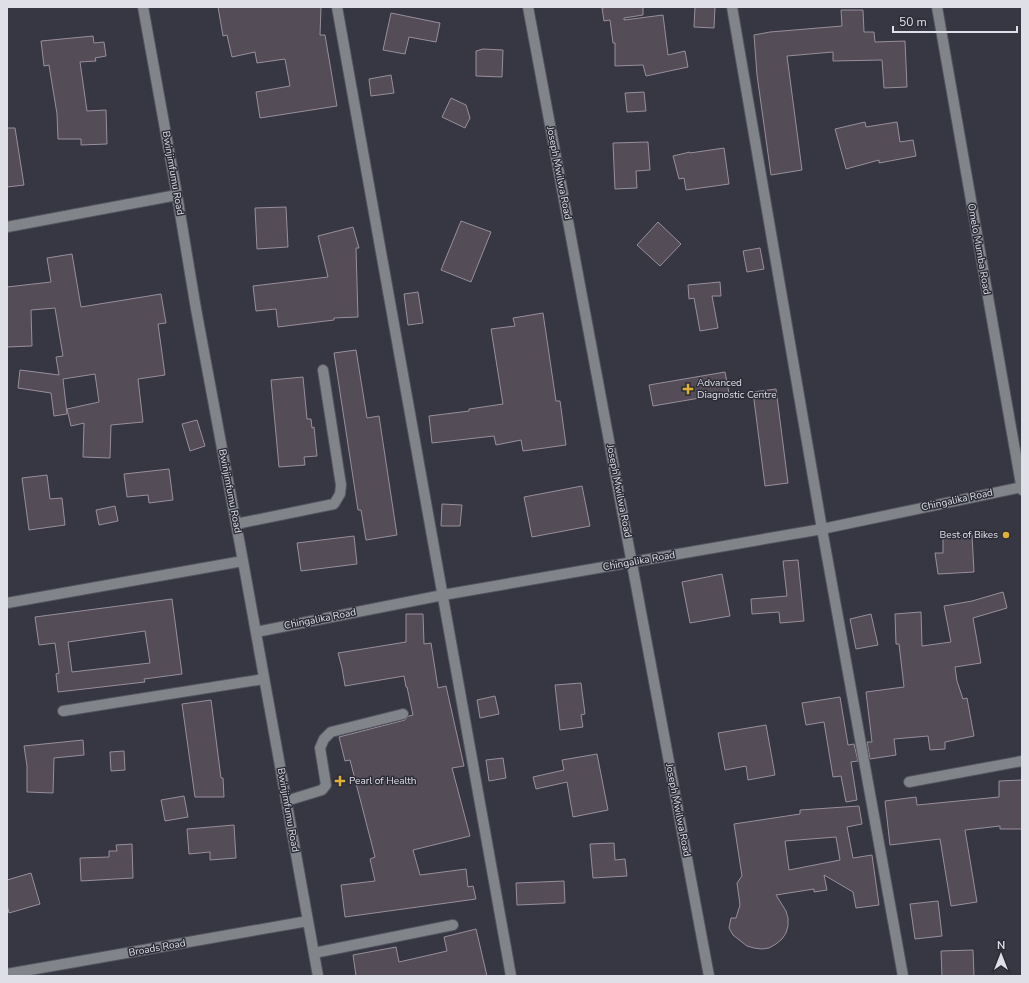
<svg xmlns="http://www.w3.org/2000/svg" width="1029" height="983" font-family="'Nunito Sans',sans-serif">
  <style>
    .building { fill: #544c57; stroke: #988f9b; fill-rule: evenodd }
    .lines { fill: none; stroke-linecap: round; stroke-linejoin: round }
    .minor-casing { stroke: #545560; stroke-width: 12 }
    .minor { stroke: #81858a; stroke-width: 10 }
    .poi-dot { fill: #dfb034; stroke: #2c2c38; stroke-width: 1.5 }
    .labels { text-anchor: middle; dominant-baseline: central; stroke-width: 3; stroke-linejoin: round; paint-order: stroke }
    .street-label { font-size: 10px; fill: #dfe0e7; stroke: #2c2c38 }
    .poi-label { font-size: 10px; fill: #dfe0e7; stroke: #2c2c38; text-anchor: start }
  </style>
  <rect width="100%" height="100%" fill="#363742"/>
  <!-- building -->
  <path class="building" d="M 218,7 L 321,7 L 320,35 L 325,35 L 337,106 L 260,118 L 256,92 L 290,86 L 285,59 L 257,63 L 255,52 L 232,57 L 227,35 L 223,36 Z
    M 608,7 L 643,7 L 643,15 L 624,18 L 624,20 L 663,15 L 668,55 L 685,51 L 688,67 L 646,76 L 643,65 L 615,66 L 615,43 L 613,43 L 610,20 L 604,21 L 602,8 Z
    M 695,7 L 715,7 L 714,28 L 694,27 Z
    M 841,10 L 863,10 L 864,32 L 874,32 L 875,42 L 905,41 L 907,87 L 884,88 L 882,60 L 833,61 L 833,52 L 787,56 L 802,170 L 771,175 L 757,75 L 754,35 L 770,32 L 842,26 Z
    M 391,13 L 440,23 L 436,42 L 409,37 L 405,54 L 383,50 Z
    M 93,36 L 94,43 L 104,42 L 106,56 L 95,58 L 96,61 L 80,62 L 87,111 L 106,110 L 107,144 L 81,145 L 81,139 L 58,139 L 57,114 L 49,65 L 44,66 L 41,41 Z
    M 483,49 L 503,50 L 502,77 L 476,76 L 476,51 Z
    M 391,75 L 394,93 L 371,96 L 369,79 Z
    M 644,92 L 646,111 L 627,112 L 625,93 Z
    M 451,98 L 466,105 L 470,118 L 465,128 L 442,117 Z
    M 865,122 L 866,127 L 897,122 L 900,142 L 913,140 L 916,156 L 879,163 L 879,160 L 846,169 L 835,129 Z
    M 7,128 L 15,128 L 24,185 L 7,187 Z
    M 648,142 L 650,170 L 636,171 L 637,188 L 615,189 L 613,143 Z
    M 724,148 L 729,184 L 686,190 L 684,178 L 679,179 L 673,156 L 690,152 L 690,153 Z
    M 286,207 L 288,247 L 257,249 L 255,208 Z
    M 461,221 L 491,232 L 471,282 L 441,270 Z
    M 658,222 L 681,244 L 660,266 L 637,245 Z
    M 353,227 L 359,248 L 356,248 L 358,317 L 334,318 L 334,320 L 278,327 L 276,309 L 256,311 L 253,286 L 328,277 L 318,236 Z
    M 760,248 L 764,269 L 747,272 L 743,251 Z
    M 72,254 L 81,307 L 161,294 L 166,323 L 158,324 L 165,375 L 138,379 L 143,422 L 111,425 L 110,458 L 83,457 L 84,423 L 71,426 L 67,409 L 99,402 L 95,374 L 63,379 L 67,414 L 54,416 L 51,393 L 18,388 L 20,370 L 59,375 L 56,357 L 63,356 L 55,308 L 31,310 L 32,346 L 7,347 L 7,287 L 51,282 L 47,258 Z
    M 720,282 L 721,296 L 712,296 L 718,328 L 700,331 L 694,298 L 689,299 L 688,285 Z
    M 418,292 L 423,323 L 408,325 L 404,294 Z
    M 543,313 L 556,401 L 560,401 L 566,445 L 523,451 L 521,440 L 496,445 L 494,436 L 432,443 L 429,416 L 469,411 L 469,409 L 503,404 L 491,329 L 515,326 L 513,318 Z
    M 356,350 L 367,418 L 379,416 L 397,535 L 366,540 L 361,510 L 358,510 L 334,353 Z
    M 725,372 L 729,393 L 653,406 L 649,385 Z
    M 303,377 L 307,419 L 311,419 L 312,428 L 314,427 L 317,456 L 304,457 L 305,465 L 279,467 L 271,380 Z
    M 776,389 L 788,483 L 765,486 L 753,392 Z
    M 197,420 L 205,446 L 190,451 L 182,424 Z
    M 169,469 L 173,500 L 149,503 L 148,495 L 127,497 L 124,474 Z
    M 47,475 L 50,499 L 62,498 L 65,525 L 29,530 L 22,478 Z
    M 582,486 L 590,526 L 532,537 L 524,497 Z
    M 442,504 L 462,505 L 460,526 L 441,526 Z
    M 115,506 L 118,521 L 99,525 L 96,510 Z
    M 972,535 L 974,572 L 938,574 L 935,553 L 943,553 L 943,536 Z
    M 354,536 L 357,564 L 301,571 L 297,543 Z
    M 798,560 L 804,621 L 780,623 L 779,612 L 752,614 L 751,599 L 787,596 L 783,561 Z
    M 722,574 L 730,616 L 690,623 L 682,582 Z
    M 1003,592 L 1007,608 L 973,618 L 981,663 L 955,667 L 957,681 L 963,699 L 967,698 L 974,736 L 945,742 L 945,749 L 930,750 L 928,736 L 894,739 L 896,755 L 870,759 L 867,742 L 872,742 L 866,692 L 904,687 L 899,644 L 896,644 L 895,614 L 921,612 L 922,646 L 951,642 L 944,606 L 972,601 Z
    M 172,599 L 182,674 L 144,679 L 145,682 L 58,692 L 56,674 L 59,673 L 55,643 L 39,645 L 35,617 ZM 145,631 L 150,663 L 72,672 L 68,642 Z
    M 406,614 L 423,614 L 424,644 L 431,643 L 438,688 L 446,686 L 464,766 L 452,768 L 470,836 L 413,850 L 420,875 L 466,869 L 468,887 L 473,886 L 476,899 L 345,917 L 341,885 L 375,881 L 370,859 L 375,857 L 350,760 L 345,761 L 339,737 L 405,720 L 409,716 L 413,715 L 407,687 L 406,687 L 404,676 L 345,686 L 342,668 L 338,653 L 406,642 Z
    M 871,614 L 878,645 L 856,649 L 850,619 Z
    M 581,683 L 585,714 L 581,715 L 583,727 L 560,730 L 555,685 Z
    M 495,696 L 499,714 L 480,718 L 477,700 Z
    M 840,697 L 848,745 L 854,744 L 858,761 L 851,762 L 857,800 L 846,802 L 841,776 L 833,777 L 824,722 L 806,725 L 802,703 Z
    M 211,700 L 221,778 L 223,778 L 224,797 L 195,797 L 182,704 Z
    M 766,725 L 775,775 L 748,780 L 746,766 L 725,770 L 718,733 Z
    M 83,740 L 84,755 L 54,758 L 53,793 L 27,792 L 27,766 L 24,746 Z
    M 124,751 L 125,770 L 111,771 L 110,752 Z
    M 597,754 L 608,810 L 573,817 L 567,782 L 536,789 L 533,777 L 564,770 L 562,760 Z
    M 503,758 L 506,778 L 489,781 L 486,760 Z
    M 1022,780 L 1022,829 L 1000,829 L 1000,826 L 965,830 L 977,902 L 951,906 L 940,839 L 890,845 L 885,801 L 916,797 L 917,805 L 999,797 L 999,781 Z
    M 184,796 L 188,817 L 165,821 L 161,800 Z
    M 859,806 L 862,824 L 847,827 L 853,858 L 872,855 L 879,905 L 856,908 L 853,892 L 824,875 L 827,890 L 814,892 L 814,889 L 776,895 L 786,911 L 788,918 L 788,926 L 786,933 L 782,939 L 776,944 L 769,948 L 762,949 L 754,948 L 747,946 L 733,935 L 729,928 L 731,918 L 736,918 L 740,905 L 737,883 L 742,876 L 734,824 L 800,814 L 800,810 ZM 836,837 L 840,860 L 789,870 L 785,841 Z
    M 234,825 L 236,858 L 210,860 L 210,852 L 189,854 L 187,829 Z
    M 614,843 L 615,860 L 625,859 L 627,876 L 593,878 L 590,844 Z
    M 132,844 L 133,878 L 81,881 L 80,858 L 109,857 L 109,851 L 117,851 L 116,845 Z
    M 31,873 L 40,904 L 9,913 L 7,905 L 7,880 Z
    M 564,881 L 565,903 L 517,905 L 516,883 Z
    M 938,901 L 942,936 L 915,939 L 910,904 Z
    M 476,929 L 487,976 L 356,976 L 353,955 L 396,947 L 399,962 L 447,951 L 444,937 Z
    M 973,950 L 974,976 L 942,976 L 941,951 Z"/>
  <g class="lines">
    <!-- minor casing -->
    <g class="minor-casing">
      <path id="minor" d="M 143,7 L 177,195 L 196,309 L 243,561 L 318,976
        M 337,7 L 511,976
        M 528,7 L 709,976
        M 732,7 L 822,529 L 903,976
        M 937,7 L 1022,490
        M 7,227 L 177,195
        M 236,524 L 334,504 L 340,494 L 341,485 L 323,370
        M 7,603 L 243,561
        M 256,632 L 443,595 L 822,529 L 1022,487
        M 63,711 L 264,679
        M 909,782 L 1022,761
        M 286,801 L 322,790 L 326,785 L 320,748 L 324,739 L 331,732 L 403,714
        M 314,953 L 453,925
        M 7,974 L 308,921"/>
    </g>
    <!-- minor -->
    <use href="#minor" class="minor"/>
  </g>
  <!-- markers -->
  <g class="poi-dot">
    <path d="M686 383h4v4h4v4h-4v4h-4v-4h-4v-4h4z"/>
    <circle cx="1006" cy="535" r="4"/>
    <path d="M338 775h4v4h4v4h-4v4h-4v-4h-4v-4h4z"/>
  </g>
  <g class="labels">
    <!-- street labels -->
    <g class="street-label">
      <text transform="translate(173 173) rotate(80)">Bwinjimfumu Road</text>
      <text transform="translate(559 173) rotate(79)">Joseph Mwilwa Road</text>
      <text transform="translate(979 249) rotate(80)">Omelo Mumba Road</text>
      <text transform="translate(230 491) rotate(79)">Bwinjimfumu Road</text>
      <text transform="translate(619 491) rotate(79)">Joseph Mwilwa Road</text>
      <text transform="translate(957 500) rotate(-12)">Chingalika Road</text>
      <text transform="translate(639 561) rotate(-10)">Chingalika Road</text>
      <text transform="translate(320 619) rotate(-11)">Chingalika Road</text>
      <text transform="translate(288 810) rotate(80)">Bwinjimfumu Road</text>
      <text transform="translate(678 810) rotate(79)">Joseph Mwilwa Road</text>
      <text transform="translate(157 948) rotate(-10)">Broads Road</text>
    </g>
    <!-- poi labels -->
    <g class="poi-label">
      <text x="697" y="383">Advanced<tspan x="697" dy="12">Diagnostic Centre</tspan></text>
      <text x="998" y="535" text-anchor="end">Best of Bikes</text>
      <text x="349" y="781">Pearl of Health</text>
    </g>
  </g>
  <!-- border -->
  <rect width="1029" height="983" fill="none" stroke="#dfe0e7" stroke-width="16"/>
  <!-- north arrow -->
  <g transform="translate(1001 955)" stroke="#2c2c38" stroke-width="3" paint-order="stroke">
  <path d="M0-3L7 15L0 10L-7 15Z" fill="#dfe0e7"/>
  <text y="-6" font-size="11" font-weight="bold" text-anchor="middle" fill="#dfe0e7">N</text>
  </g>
  <!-- scale -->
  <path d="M893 26v6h124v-6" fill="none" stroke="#dfe0e7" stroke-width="2"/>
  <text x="899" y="26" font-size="12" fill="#dfe0e7" stroke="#2c2c38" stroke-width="3" paint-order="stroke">50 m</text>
</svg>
